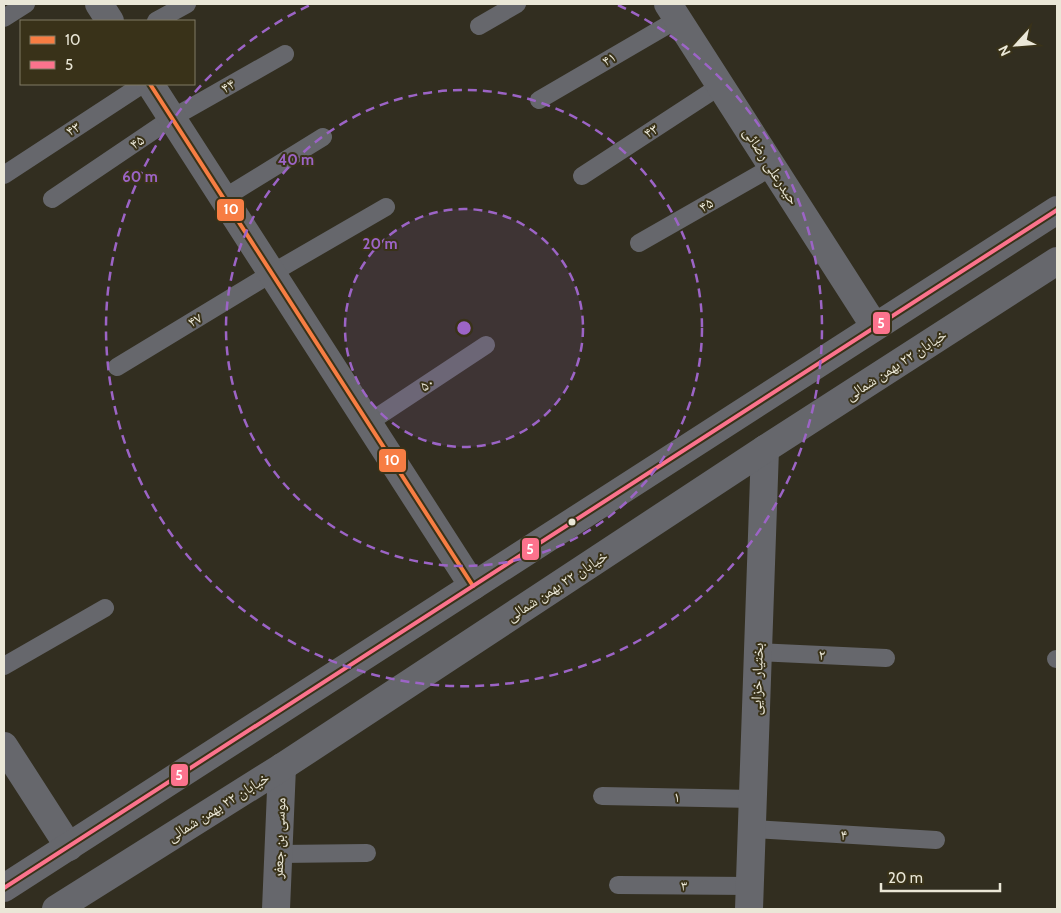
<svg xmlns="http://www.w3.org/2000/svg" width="1061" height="913" font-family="Cabin,'Noto Naskh Arabic',sans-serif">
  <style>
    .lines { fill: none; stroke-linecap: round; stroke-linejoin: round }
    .service { stroke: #66676c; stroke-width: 18 }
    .minor { stroke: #66676c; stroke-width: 28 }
    .tertiary { stroke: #66676c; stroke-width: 28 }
    .bus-1-casing { stroke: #393219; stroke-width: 8 }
    .bus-2-casing { stroke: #393219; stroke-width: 8 }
    .bus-1 { stroke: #f77d43; stroke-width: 4 }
    .bus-2 { stroke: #fc738d; stroke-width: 4 }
    .ring { fill: none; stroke: #9c64c6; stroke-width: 2.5; stroke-dasharray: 9 6 }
    .bus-dot { fill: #eae7d7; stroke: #393219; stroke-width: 2 }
    .labels { text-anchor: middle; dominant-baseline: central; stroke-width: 4; stroke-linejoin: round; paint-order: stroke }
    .street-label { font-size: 15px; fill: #eae7d7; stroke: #393219 }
    .centre { fill: #9c64c6; stroke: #393219; stroke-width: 2.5 }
    .ring-label { font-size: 15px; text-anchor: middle; font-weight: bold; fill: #9c64c6; stroke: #393219; stroke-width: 4; stroke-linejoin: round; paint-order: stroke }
    .line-badge { stroke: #393219; stroke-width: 2 }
    .badge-label { font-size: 14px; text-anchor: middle; font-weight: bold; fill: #fff }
  </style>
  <rect width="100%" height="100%" fill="#322e20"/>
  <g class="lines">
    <!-- service -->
    <path class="service" d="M 4,18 L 26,4
      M 156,21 L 187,4
      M 479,26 L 517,4
      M 539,100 L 678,19
      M 4,175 L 143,84
      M 582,176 L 720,86
      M 224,198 L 323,137
      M 52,199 L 172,118 L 285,54
      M 639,243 L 772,167
      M 117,367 L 272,273 L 386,207
      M 368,423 L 486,345
      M 758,652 L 886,658
      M 1056,659 L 1057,659
      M 4,666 L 105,608
      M 602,796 L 753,799
      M 752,829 L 936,840
      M 279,854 L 367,853
      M 618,885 L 750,886"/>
    <!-- minor -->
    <path class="minor" d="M 99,4 L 110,21
      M 150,84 L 473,586
      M 4,746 L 69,847
      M 276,909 L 282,767
      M 749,909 L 765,449"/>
    <!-- tertiary -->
    <path class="tertiary" d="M 668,4 L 875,327
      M 4,888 L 1057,210
      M 56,909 L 282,767 L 765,449 L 1057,261"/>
    <!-- bus-1 casing -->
    <g class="bus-1-casing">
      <path id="bus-1" d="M 150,84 L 473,586"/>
    </g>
    <!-- bus-2 casing -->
    <g class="bus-2-casing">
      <path id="bus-2" d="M 4,888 L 1057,210"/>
    </g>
    <!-- bus-1 -->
    <use href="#bus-1" class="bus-1"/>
    <!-- bus-2 -->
    <use href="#bus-2" class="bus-2"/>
  </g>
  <!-- distance rings -->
  <circle cx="464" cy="328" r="119" fill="#9c64c6" fill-opacity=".12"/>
  <g class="ring">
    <circle cx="464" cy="328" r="119"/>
    <circle cx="464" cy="328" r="238"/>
    <path d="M618 5A358 358 0 1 1 310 5"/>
  </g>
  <!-- markers -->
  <circle class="bus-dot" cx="572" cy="522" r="4.5"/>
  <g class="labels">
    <!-- street labels -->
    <g class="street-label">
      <text transform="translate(609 59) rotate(-30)">۴۱</text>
      <text transform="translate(228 86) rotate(-30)">۴۴</text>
      <text transform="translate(73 129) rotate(-33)">۴۳</text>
      <text transform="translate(651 131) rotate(-33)">۴۳</text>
      <text transform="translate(137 142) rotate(-34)">۴۵</text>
      <text transform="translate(771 166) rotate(57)">حیدرعلی رضائی</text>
      <text transform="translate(706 205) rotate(-30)">۴۵</text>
      <text transform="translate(195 320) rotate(-31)">۴۷</text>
      <text transform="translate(896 365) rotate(-33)">خیابان ۲۲ بهمن شمالی</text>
      <text transform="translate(427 384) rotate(-34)">۵۰</text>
      <text transform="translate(557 586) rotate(-33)">خیابان ۲۲ بهمن شمالی</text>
      <text transform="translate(822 655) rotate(3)">۲</text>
      <text transform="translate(757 679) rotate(-88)">بختیار خزایی</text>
      <text transform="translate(677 797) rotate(1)">۱</text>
      <text transform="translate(218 807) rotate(-32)">خیابان ۲۲ بهمن شمالی</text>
      <text transform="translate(844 835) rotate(3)">۴</text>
      <text transform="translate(279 838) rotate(-88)">موسی بن جعفر</text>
      <text x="684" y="886">۳</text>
    </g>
  </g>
  <circle cx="464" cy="328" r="8" class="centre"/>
  <g class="ring-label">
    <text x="296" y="165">40 m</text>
    <text x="140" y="182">60 m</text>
    <text x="380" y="249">20 m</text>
  </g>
  <g class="line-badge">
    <rect x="216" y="198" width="29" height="24" rx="5" fill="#f77d43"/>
    <rect x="872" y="311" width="19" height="24" rx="5" fill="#fc738d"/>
    <rect x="378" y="448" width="29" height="25" rx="5" fill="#f77d43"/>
    <rect x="521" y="537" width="19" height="24" rx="5" fill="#fc738d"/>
    <rect x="170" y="763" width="19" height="24" rx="5" fill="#fc738d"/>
  </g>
  <g class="badge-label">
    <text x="231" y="214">10</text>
    <text x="881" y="328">5</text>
    <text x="392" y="465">10</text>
    <text x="530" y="554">5</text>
    <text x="179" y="780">5</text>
  </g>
  <!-- border -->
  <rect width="1061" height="913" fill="none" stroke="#eae7d7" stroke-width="10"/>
  <!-- legend -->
  <rect x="20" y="20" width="175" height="65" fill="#393219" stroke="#807a65"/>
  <rect x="30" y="36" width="25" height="8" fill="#f77d43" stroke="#807a65"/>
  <text x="65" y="45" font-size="15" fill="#eae7d7">10</text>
  <rect x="30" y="61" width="25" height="8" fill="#fc738d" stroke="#807a65"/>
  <text x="65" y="70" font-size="15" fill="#eae7d7">5</text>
  <!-- north arrow -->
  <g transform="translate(1016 45) rotate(244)" stroke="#393219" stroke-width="4" paint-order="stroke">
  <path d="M0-4L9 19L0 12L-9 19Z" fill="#eae7d7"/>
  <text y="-8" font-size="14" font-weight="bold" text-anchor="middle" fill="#eae7d7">N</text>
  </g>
  <!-- scale -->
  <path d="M881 883v8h119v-8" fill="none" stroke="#eae7d7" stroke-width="2.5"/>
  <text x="888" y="883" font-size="15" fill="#eae7d7" stroke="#393219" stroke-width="4" paint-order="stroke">20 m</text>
</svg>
